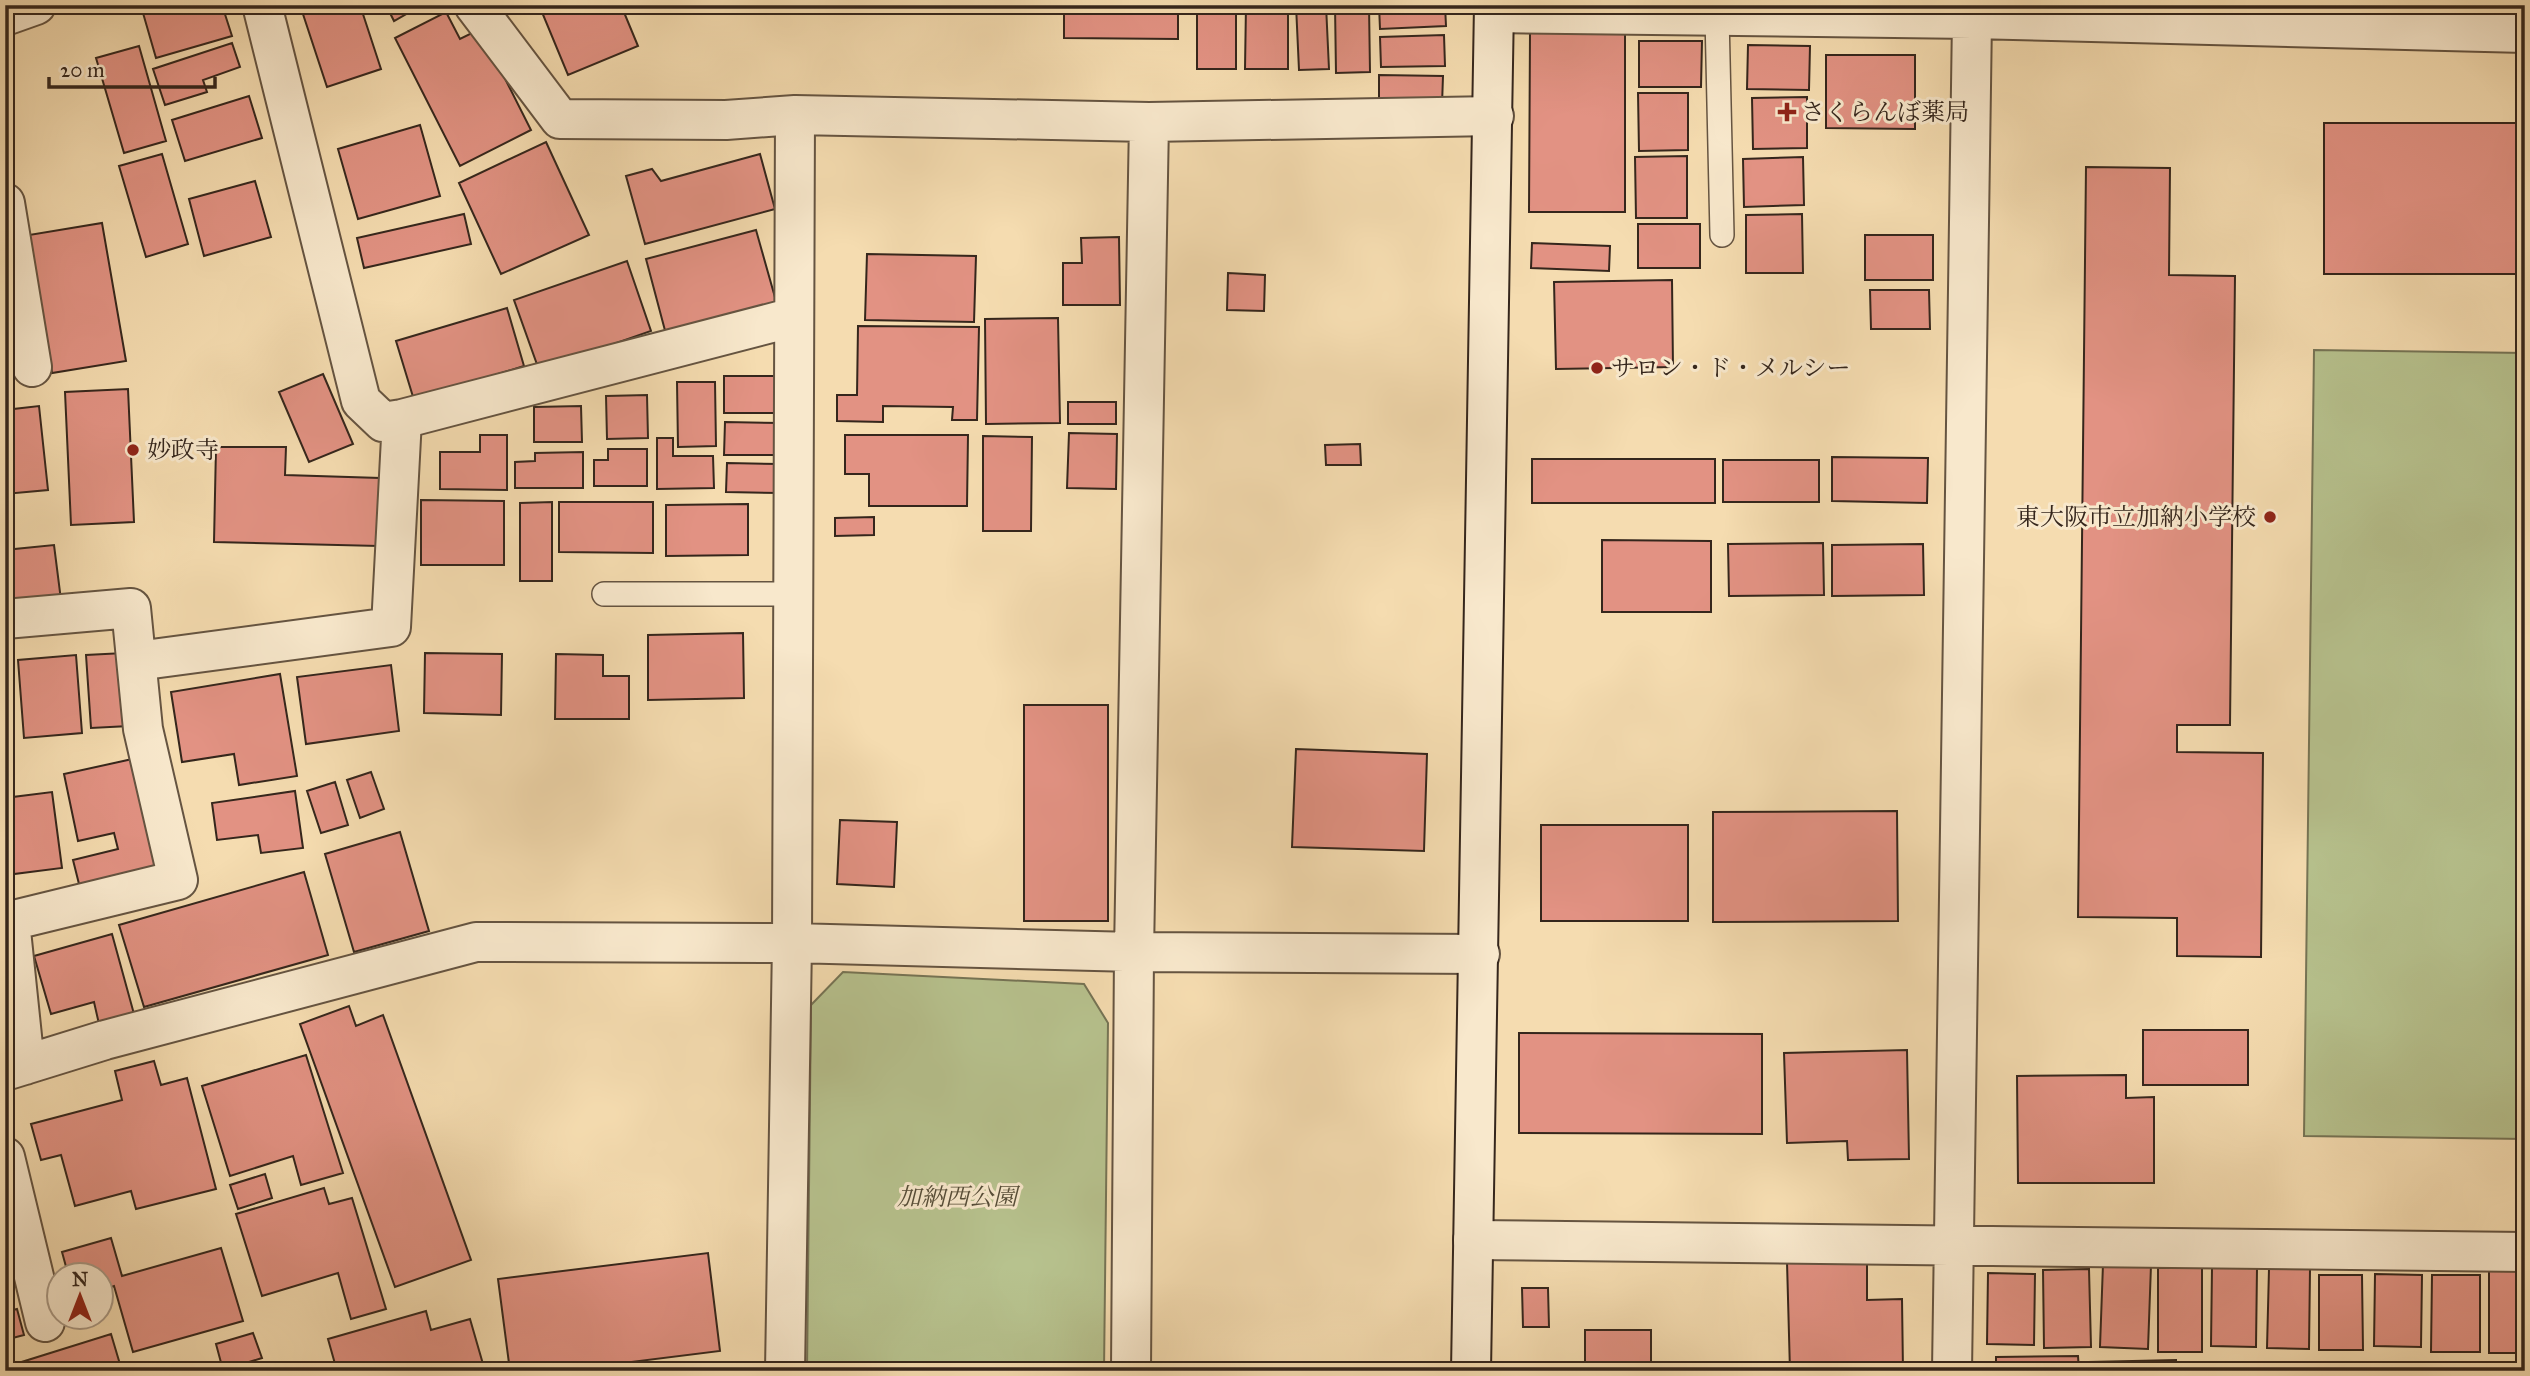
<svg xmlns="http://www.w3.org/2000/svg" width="2530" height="1376" font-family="'IM FELL Great Primer','Noto Serif JP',serif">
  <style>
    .green { fill: #b7c28e; stroke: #767455; stroke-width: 2 }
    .building { fill: #e29283; stroke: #35261c; stroke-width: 2 }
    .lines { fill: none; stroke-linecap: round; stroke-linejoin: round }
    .lane-casing { stroke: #655441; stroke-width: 26 }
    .street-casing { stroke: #655441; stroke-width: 42 }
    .secondary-casing { stroke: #35261c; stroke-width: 42 }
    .lane { stroke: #f8e8cc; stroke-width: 23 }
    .street { stroke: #f8e8cc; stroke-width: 38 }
    .secondary { stroke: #f8e8cc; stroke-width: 38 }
    .poi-dot { fill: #8f2418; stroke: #f8e8cc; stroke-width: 2.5 }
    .labels { text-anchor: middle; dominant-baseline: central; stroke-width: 6; stroke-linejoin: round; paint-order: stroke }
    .poi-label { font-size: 24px; fill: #35261c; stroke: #f8e8cc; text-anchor: start }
    .park-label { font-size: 24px; font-style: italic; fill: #564d38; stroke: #f8e8cc }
  </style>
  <rect width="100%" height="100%" fill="#f5dcb0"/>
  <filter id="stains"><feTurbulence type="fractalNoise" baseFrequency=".00286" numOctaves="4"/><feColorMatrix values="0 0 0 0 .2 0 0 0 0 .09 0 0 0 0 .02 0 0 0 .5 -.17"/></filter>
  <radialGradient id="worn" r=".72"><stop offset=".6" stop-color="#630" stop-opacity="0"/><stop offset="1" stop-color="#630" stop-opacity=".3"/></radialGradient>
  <!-- green -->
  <path class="green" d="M 2314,350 L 2525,353 L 2525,1139 L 2304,1136 Z
    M 843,972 L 1084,984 L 1108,1023 L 1104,1371 L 807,1371 L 811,1005 Z"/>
  <!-- building -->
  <path class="building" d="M 170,5 L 222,5 L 232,36 L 156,58 L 143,13 Z
    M 300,5 L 360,5 L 381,69 L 327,87 Z
    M 386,5 L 422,5 L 394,21 Z
    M 539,5 L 621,5 L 638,46 L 568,75 Z
    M 1064,5 L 1178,5 L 1178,39 L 1064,38 Z
    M 1197,5 L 1236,5 L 1236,69 L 1197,69 Z
    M 1246,5 L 1288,5 L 1288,69 L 1245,69 Z
    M 1296,5 L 1326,5 L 1329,69 L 1299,70 Z
    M 1335,5 L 1369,5 L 1370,72 L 1336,73 Z
    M 1379,5 L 1445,5 L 1446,26 L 1380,29 Z
    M 446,12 L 460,39 L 480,29 L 531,130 L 460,166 L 395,38 Z
    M 1530,33 L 1625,33 L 1625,212 L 1529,212 Z
    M 1444,35 L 1445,66 L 1381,67 L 1380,37 Z
    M 1639,41 L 1702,41 L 1701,87 L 1639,87 Z
    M 232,43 L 240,67 L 203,80 L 207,92 L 165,105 L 153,69 Z
    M 1748,45 L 1810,46 L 1809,90 L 1747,89 Z
    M 139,46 L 166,141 L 124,153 L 96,58 Z
    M 1826,55 L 1915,55 L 1915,129 L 1826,128 Z
    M 1379,75 L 1443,76 L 1442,105 L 1379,105 Z
    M 1638,93 L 1688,93 L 1688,150 L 1639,151 Z
    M 249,96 L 262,138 L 185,161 L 172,120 Z
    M 1807,97 L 1807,148 L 1753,149 L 1752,98 Z
    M 2324,123 L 2525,123 L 2525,274 L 2324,274 Z
    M 420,125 L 440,196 L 358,219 L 338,149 Z
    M 546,142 L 589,235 L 501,274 L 459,183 Z
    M 162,154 L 188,244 L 146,257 L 119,166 Z
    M 760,154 L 775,209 L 645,244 L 626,176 L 652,169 L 661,181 Z
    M 1687,156 L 1687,218 L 1636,218 L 1635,157 Z
    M 1803,157 L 1804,205 L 1744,207 L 1743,159 Z
    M 2086,167 L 2170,168 L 2169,275 L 2235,276 L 2230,725 L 2177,725 L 2177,752 L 2263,753 L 2261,957 L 2177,956 L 2177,918 L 2078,917 Z
    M 255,181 L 271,237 L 204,256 L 189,199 Z
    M 464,214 L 471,244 L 364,268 L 357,238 Z
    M 1802,214 L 1803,273 L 1746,273 L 1746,215 Z
    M 102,223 L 126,361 L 52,373 L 29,235 Z
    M 1638,224 L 1700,224 L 1700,268 L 1638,268 Z
    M 756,230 L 778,308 L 667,338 L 646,259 Z
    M 1865,235 L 1933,235 L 1933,280 L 1865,280 Z
    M 1119,237 L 1120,305 L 1063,305 L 1063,263 L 1082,263 L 1081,238 Z
    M 1532,243 L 1610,246 L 1609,271 L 1531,268 Z
    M 867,254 L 976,256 L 974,322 L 865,320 Z
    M 627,261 L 651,331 L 539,370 L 514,300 Z
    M 1228,273 L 1265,275 L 1264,311 L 1227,310 Z
    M 1672,280 L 1673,367 L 1556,369 L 1554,282 Z
    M 1870,290 L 1929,290 L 1930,329 L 1871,329 Z
    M 507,308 L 524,366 L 414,400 L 396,341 Z
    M 1058,318 L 1060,423 L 986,424 L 985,319 Z
    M 858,326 L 979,327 L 977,420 L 952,420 L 953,407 L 883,406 L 883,422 L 837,421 L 837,395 L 857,395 Z
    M 323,374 L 353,444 L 309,462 L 279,392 Z
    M 724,376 L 779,376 L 780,413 L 724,413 Z
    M 677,382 L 715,382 L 716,446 L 678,447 Z
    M 128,389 L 134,522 L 71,525 L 65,392 Z
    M 647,395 L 648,438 L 607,439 L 606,396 Z
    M 1068,402 L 1116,402 L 1116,424 L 1068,424 Z
    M 39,406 L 48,490 L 5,494 L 5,410 Z
    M 581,406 L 582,442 L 534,442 L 534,407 Z
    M 725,422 L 782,423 L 782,455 L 724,455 Z
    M 1069,433 L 1117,434 L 1116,489 L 1067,488 Z
    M 480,435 L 507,435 L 507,490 L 440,489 L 440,452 L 480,452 Z
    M 845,435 L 968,435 L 967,506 L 869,506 L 869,474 L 845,474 Z
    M 983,436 L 1032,437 L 1031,531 L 983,531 Z
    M 657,438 L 673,438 L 673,456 L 713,456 L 714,488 L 657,489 Z
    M 1360,444 L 1361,465 L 1326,465 L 1325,445 Z
    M 216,447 L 286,447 L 285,475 L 380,478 L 379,546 L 214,542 Z
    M 608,449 L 647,449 L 647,486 L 594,486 L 594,460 L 608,460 Z
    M 583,452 L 583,488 L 515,488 L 515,462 L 535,461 L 535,453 Z
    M 1832,457 L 1928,458 L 1927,503 L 1832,501 Z
    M 1532,459 L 1715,459 L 1715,503 L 1532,503 Z
    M 1723,460 L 1819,460 L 1819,502 L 1723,502 Z
    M 727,463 L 780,464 L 780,493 L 726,492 Z
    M 421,500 L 504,501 L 504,565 L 421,565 Z
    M 552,502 L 552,581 L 520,581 L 520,503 Z
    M 559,502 L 653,502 L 653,553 L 559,552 Z
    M 748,504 L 748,555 L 666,556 L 666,505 Z
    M 874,517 L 874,535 L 835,536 L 835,518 Z
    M 1602,540 L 1711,541 L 1711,612 L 1602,612 Z
    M 1823,543 L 1824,595 L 1729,596 L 1728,544 Z
    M 1923,544 L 1924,595 L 1832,596 L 1832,545 Z
    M 54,545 L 61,600 L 5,606 L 5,550 Z
    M 743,633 L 744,698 L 648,700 L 648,635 Z
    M 124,653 L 129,726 L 91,728 L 86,655 Z
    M 425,653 L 502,654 L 501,715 L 424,713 Z
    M 556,654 L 603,655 L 603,676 L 629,676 L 629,719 L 555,719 Z
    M 76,655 L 82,733 L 24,738 L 18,660 Z
    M 391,665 L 399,731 L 306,744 L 297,677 Z
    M 280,674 L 297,776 L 239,785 L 234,754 L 182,762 L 171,692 Z
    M 1024,705 L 1108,705 L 1108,921 L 1024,921 Z
    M 1296,749 L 1427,754 L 1424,851 L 1292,847 Z
    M 137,758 L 163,873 L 81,892 L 73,860 L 118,849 L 114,833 L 78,841 L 64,774 Z
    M 371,772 L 384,809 L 360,818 L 347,780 Z
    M 335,782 L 348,825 L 321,833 L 307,791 Z
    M 295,791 L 303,848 L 261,853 L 258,835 L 217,840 L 212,803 Z
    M 52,792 L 62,868 L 6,875 L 5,798 Z
    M 1897,811 L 1898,921 L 1713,922 L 1713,812 Z
    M 840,820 L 897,822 L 894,887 L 837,884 Z
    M 1541,825 L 1688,825 L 1688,921 L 1541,921 Z
    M 400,832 L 429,931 L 354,952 L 325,854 Z
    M 304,872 L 328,955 L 144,1007 L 119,925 Z
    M 112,934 L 134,1014 L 99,1024 L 94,1002 L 51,1014 L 34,956 Z
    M 349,1006 L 356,1026 L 383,1015 L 471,1260 L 395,1287 L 300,1024 Z
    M 2143,1030 L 2248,1030 L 2248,1085 L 2143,1085 Z
    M 1519,1033 L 1762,1034 L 1762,1134 L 1519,1133 Z
    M 1907,1050 L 1909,1159 L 1848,1160 L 1847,1141 L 1787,1143 L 1784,1053 Z
    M 306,1055 L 343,1173 L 301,1185 L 293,1156 L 230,1176 L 202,1086 Z
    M 154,1061 L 161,1085 L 187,1078 L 216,1189 L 136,1209 L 131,1191 L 75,1206 L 61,1155 L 41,1160 L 31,1124 L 122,1100 L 115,1071 Z
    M 2126,1075 L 2126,1098 L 2154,1097 L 2154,1183 L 2018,1183 L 2017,1076 Z
    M 265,1174 L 272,1198 L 238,1209 L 230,1185 Z
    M 324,1188 L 329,1204 L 352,1198 L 386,1309 L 351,1319 L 338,1273 L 262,1296 L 236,1214 Z
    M 111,1238 L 122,1276 L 221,1248 L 243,1321 L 133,1352 L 114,1286 L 102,1290 L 102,1274 L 68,1274 L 62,1252 Z
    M 708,1253 L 720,1351 L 559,1371 L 510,1371 L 498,1279 Z
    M 1867,1260 L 1867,1300 L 1902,1299 L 1903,1371 L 1790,1371 L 1787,1262 Z
    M 2103,1264 L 2151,1265 L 2148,1349 L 2100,1347 Z
    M 2158,1268 L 2202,1268 L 2202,1352 L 2158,1352 Z
    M 2212,1268 L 2257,1268 L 2256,1347 L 2211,1346 Z
    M 2089,1269 L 2091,1347 L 2044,1348 L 2043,1270 Z
    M 2269,1269 L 2310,1269 L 2309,1349 L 2267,1348 Z
    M 2489,1269 L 2525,1269 L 2525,1353 L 2489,1353 Z
    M 1988,1273 L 2035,1274 L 2034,1345 L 1987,1344 Z
    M 5,1274 L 13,1303 L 5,1305 Z
    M 2375,1274 L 2422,1275 L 2421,1347 L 2374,1346 Z
    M 2319,1275 L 2362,1275 L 2363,1350 L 2319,1350 Z
    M 2432,1275 L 2480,1275 L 2480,1352 L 2431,1352 Z
    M 1522,1288 L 1548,1288 L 1549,1327 L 1523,1327 Z
    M 17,1309 L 24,1335 L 5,1340 L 5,1312 Z
    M 426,1311 L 431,1330 L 470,1319 L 485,1371 L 337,1371 L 328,1339 Z
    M 1585,1330 L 1651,1330 L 1651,1371 L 1585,1371 Z
    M 253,1333 L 262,1358 L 223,1370 L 216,1344 Z
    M 111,1334 L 122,1371 L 14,1371 L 12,1365 Z
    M 2078,1356 L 2079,1371 L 1996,1371 L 1996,1357 Z
    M 2176,1360 L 2176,1371 L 2089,1371 L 2089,1362 Z
    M 2525,1363 L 2525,1371 L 2461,1371 L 2461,1365 Z
    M 2185,1364 L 2245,1365 L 2245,1371 L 2185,1371 Z
    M 2276,1364 L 2336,1364 L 2336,1371 L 2275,1371 Z
    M 2438,1364 L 2438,1371 L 2370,1371 L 2370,1366 Z
    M 1358,1366 L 1420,1368 L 1420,1371 L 1358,1371 Z
    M 1518,1366 L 1570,1367 L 1570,1371 L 1518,1371 Z"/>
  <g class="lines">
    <!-- lane casing -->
    <g class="lane-casing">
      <path id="lane" d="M 1717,16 L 1722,235
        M 604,594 L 793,594"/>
    </g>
    <!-- street casing -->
    <g class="street-casing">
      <path id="street" d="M 262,5 L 361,401 L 383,422 L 402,419 L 794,317
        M 474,5 L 560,119 L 726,120 L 795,115
        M 1494,13 L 1972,19 L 2525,33
        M 5,16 L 36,5
        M 5,203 L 32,367
        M 5,619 L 131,608 L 143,729 L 178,880 L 10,921 L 25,1065
        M 137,661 L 391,627 L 402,419
        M 5,1071 L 105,1040 L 476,942 L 792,943 L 1134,952 L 1480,954
        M 5,1157 L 45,1322
        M 1473,1240 L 2525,1252
        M 785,1371 L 792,943 L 795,115 L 1149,122 L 1494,116
        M 1131,1371 L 1134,952 L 1149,122
        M 1952,1371 L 1972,19"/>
    </g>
    <!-- secondary casing -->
    <g class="secondary-casing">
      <path id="secondary" d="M 1471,1371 L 1494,5"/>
    </g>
    <!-- lane -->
    <use href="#lane" class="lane"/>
    <!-- street -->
    <use href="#street" class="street"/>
    <!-- secondary -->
    <use href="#secondary" class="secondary"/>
  </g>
  <!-- markers -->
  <g class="poi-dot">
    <path d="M1783.5 101.5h7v7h7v7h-7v7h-7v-7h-7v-7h7z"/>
    <circle cx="1597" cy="368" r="7"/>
    <circle cx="133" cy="450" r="7"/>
    <circle cx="2270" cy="517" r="7"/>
  </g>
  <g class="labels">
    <!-- poi labels -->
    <g class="poi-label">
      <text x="1801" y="112">さくらんぼ薬局</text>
      <text x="1611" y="368">サロン・ド・メルシー</text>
      <text x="147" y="450">妙政寺</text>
      <text x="2256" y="517" text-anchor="end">東大阪市立加納小学校</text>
    </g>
    <!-- park labels -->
    <g class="park-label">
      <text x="957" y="1197">加納西公園</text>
    </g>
  </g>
  <!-- margin -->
  <rect width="2530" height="1376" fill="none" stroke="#f5dcb0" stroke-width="28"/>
  <rect x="7" y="7" width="2516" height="1362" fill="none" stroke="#35261c" stroke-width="3.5"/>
  <rect x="14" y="14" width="2502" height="1348" fill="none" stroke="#35261c" stroke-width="2"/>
  <!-- north arrow -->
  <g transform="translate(80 1296)"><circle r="33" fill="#f8e8cc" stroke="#aa9a86" stroke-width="2"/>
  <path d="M0-5L12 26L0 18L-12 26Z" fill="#8f2418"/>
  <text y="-10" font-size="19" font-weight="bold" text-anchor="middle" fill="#35261c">N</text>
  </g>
  <!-- scale -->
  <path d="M49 77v10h166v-10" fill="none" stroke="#35261c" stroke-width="3.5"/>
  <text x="60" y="77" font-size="21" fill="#35261c" stroke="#f8e8cc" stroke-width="5" paint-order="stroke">20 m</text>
  <rect width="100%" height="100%" filter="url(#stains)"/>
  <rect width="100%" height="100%" fill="url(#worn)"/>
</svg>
